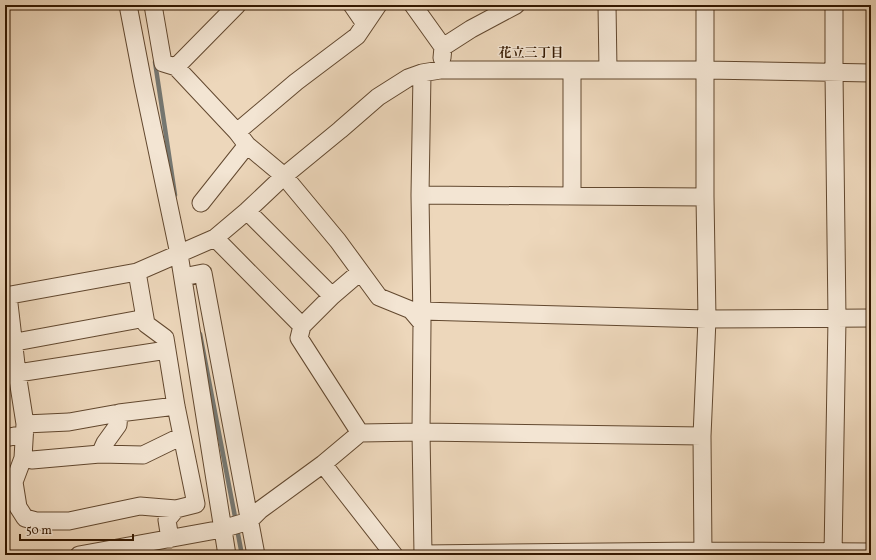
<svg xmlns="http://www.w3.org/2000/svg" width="876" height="560" font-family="Vollkorn,'Noto Serif JP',serif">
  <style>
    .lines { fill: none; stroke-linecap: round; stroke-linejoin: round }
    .stream { stroke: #757771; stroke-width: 4.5 }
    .minor-casing { stroke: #62482f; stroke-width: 19 }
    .minor { stroke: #f3e5d3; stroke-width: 17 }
    .labels { text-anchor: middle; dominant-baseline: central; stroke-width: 3; stroke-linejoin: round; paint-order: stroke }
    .neighbourhood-label { font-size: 13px; font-weight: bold; fill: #341800; stroke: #f3e5d3 }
  </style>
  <rect width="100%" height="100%" fill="#edd7bb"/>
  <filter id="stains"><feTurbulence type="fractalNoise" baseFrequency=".005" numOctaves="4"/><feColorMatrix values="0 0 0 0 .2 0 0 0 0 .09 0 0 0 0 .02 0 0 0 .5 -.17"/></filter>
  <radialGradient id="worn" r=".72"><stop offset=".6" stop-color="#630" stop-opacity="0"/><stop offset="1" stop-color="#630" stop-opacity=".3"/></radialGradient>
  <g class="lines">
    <!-- stream -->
    <path class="stream" d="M 155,62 L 175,195
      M 200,334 L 236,522
      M 237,529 L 242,555"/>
    <!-- minor casing -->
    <g class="minor-casing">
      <path id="minor" d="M 128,5 L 143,83 L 179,254 L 227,555
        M 153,5 L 163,63 L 176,67 L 237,132 L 247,145 L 284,176 L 338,241 L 379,297 L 411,310 L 422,323
        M 352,5 L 365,24
        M 413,5 L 443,47 L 442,58
        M 607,5 L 608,70
        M 443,47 L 471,29 L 516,5
        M 176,67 L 237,5
        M 572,70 L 572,196
        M 422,73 L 420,195 L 422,323 L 421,432 L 423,554
        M 237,132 L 296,82 L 357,36 L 378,5
        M 420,195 L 705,197
        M 201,203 L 247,145
        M 247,211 L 332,296
        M 215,238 L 302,326 L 332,296 L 360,272
        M 137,272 L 146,324 L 165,338 L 176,406 L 196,504 L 176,509 L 167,520 L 170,539
        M 183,277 L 203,273 L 256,555
        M 5,296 L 137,272 L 215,238 L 247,211 L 284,176 L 340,130 L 378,97 L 408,78 L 422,73 L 440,70 L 705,70 L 871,73
        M 422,311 L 707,319 L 871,318
        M 302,326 L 299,338 L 360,433
        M 5,344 L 135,320
        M 5,375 L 167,350
        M 25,424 L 69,422 L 119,413 L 176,406
        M 5,438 L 24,434
        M 100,454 L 105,443 L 118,425 L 119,413
        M 23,458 L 32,460 L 100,454 L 143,455 L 182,436
        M 323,464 L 394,555
        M 14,482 L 18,507 L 25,518 L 36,521 L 69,521 L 140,506 L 176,509
        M 5,491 L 14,482 L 23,458 L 25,424 L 17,373 L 8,295
        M 79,555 L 222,529 L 249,521 L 260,510 L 323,464 L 360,433 L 421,432 L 702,436
        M 422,555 L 423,554 L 703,551 L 871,552
        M 703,555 L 702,436 L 707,319 L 705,197 L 705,5
        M 833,555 L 837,319 L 834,73 L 834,5"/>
    </g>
    <!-- minor -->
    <use href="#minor" class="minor"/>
  </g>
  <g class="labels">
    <!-- neighbourhood labels -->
    <g class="neighbourhood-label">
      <text x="531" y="54">花立三丁目</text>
    </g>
  </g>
  <!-- margin -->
  <rect width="876" height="560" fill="none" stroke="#edd7bb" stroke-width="20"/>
  <rect x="6" y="6" width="864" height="548" fill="none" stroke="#341800" stroke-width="2"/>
  <rect x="10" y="10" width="856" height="540" fill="none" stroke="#341800"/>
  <!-- scale -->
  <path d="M20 534v6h113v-6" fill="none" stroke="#341800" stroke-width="2"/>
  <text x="26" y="534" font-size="12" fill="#341800" stroke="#f3e5d3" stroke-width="3" paint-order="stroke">50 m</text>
  <rect width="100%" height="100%" filter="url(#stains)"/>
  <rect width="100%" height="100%" fill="url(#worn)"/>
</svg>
